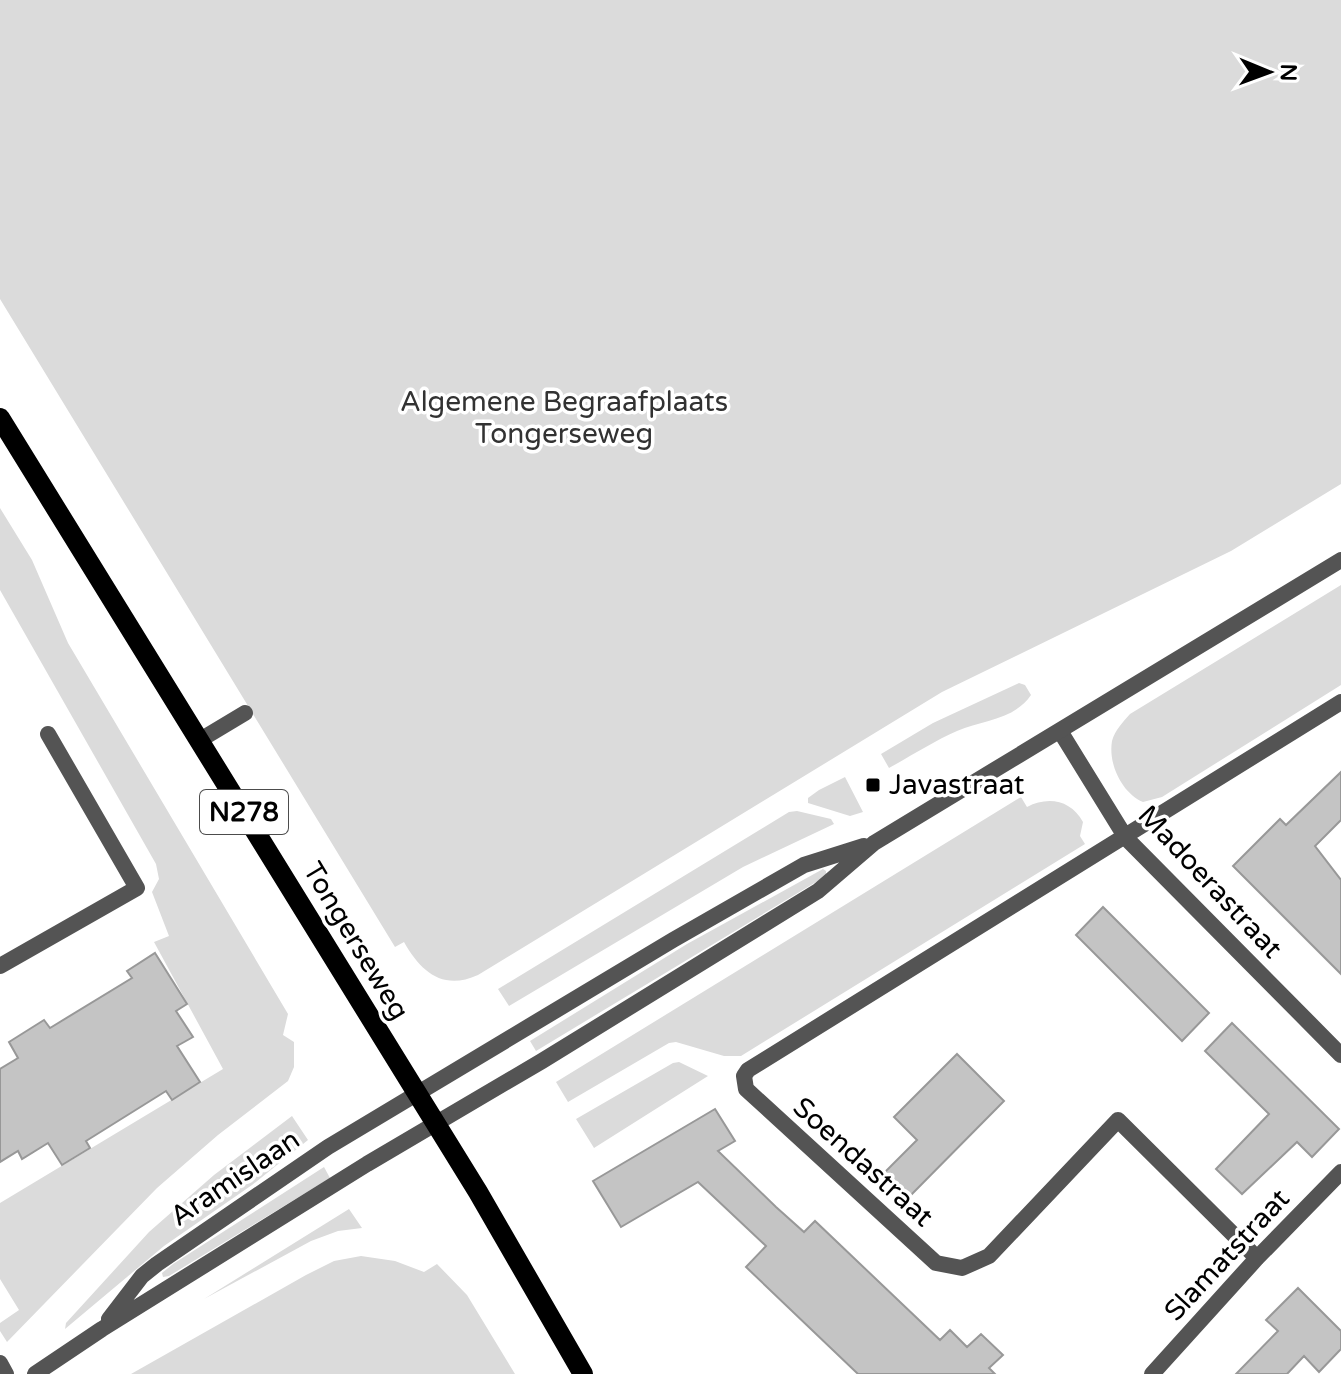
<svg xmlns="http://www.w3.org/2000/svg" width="1341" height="1374" font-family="'Varela Round',sans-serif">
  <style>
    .green { fill: #dbdbdb }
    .building { fill: #c4c4c4; stroke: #989898; stroke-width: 2 }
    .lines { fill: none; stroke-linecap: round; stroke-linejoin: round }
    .service { stroke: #545454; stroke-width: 16 }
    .minor { stroke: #545454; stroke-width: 16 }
    .tertiary { stroke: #545454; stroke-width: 16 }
    .primary { stroke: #000; stroke-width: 20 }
    .poi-dot { fill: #000; stroke: #fff; stroke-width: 3 }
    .labels { text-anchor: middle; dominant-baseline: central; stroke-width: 7; stroke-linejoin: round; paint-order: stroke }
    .shield { fill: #fff; stroke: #4c4c4c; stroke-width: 2 }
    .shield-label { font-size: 26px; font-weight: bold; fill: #000 }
    .park-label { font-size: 28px; fill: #323232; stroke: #fff }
    .poi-label { font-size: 28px; fill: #000; stroke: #fff; text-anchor: start }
    .street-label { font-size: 28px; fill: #000; stroke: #fff }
  </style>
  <rect width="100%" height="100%" fill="#fff"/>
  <!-- green -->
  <path class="green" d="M 0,0 L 1341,0 L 1341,484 L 1231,551 L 942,692 L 478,975 C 443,991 421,972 404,942 L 395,947 L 0,299 Z
    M 0,508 L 32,560 L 68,643 L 288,1014 L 283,1035 L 294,1042 L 294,1067 L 288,1081 L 218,1135 L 157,1188 L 7,1342 L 0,1331 L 0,1323 L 19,1310 L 0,1279 L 0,1203 L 223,1069 L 154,942 L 169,936 L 152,892 L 159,879 L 156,864 L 0,590 Z
    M 1341,585 L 1341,685 L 1162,797 L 1143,802 C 1122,793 1108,764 1112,741 C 1115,730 1123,722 1130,714 Z
    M 1019,683 L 1025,685 L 1031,695 C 1014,720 983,720 957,731 C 934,741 911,756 889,768 L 881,754 L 933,723 Z
    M 845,777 L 863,812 L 850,816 L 808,803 L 808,798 L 819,790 Z
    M 1021,797 L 1027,807 C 1048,796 1071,800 1083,822 L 1080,836 L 1085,844 L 741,1056 L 724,1056 L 676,1042 L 669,1043 L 568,1102 L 556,1082 Z
    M 797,811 L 831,819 L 834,824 L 743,867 L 509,1006 L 498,989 L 789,812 Z
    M 823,869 L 826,871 L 826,876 L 536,1051 L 530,1041 L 687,944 Z
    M 679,1062 L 708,1076 L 594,1148 L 576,1119 L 673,1063 Z
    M 292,1116 L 308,1140 L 252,1185 L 164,1246 L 65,1329 L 66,1323 L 149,1232 L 214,1175 Z
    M 324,1167 L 330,1178 L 169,1276 L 163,1277 L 162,1273 L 173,1264 Z
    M 349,1209 L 362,1228 L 338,1231 L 311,1241 L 204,1299 Z
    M 361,1256 L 395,1261 L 424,1272 L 437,1264 L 467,1295 L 515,1374 L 131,1374 L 306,1275 L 334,1261 Z"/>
  <!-- building -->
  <path class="building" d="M 1341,772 L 1341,820 L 1315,846 L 1341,880 L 1341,974 L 1233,866 L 1280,819 L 1286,825 Z
    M 1103,907 L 1209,1013 L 1182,1041 L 1076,935 Z
    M 155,953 L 187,1004 L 176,1011 L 193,1037 L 177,1046 L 200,1082 L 172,1100 L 166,1091 L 86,1141 L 90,1148 L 62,1165 L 48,1143 L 22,1159 L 18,1151 L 0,1162 L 0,1069 L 18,1058 L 9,1042 L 44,1020 L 50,1028 L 132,978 L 127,971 Z
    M 1232,1023 L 1339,1129 L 1312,1157 L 1297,1142 L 1242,1194 L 1216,1169 L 1269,1114 L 1205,1051 Z
    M 957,1054 L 1004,1101 L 907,1199 L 882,1175 L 917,1140 L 894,1117 Z
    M 715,1109 L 735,1141 L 718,1151 L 776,1207 L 804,1232 L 815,1221 L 940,1340 L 950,1330 L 967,1347 L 981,1334 L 1003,1355 L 989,1368 L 995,1374 L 858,1374 L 746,1267 L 766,1246 L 698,1182 L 621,1227 L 593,1181 Z
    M 1298,1288 L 1341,1331 L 1341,1349 L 1319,1372 L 1304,1356 L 1287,1374 L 1236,1374 L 1278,1331 L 1266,1320 Z"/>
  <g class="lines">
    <!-- service -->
    <path class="service" d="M 200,740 L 245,713
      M 0,966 L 137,888 L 48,734"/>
    <!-- minor -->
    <path class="minor" d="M 1060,731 L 1126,838 L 1341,1055
      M 1257,1258 L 1118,1120 L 989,1256 L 962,1268 L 936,1263 L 746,1089 L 744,1076 L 748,1070 L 1341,702
      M 0,1363 L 6,1374
      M 1152,1374 L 1257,1258 L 1341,1172"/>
    <!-- tertiary -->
    <path class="tertiary" d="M 109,1319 L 142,1276 L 157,1264 L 328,1147 L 673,940 L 804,865 L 864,846
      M 35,1374 L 102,1329 L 367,1164 L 542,1061 L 818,891 L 874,843 L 1341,560"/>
    <!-- primary -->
    <path class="primary" d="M 0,418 L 478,1192 L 583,1374"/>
  </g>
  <!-- markers -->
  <rect class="poi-dot" x="865" y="777" width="16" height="16" rx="4"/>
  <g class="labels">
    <!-- shield labels -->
    <rect class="shield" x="200" y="790" width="88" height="44" rx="6"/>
    <g class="shield-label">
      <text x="244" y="812">N278</text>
    </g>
    <!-- park labels -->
    <g class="park-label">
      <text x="564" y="402">Algemene Begraafplaats<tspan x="564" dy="32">Tongerseweg</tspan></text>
    </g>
    <!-- poi labels -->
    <g class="poi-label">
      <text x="889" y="785">Javastraat</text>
    </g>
    <!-- street labels -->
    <g class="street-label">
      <text transform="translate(1210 882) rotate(47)">Madoerastraat</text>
      <text transform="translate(356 941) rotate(59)">Tongerseweg</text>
      <text transform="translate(863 1162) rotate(42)">Soendastraat</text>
      <text transform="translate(235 1178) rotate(-34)">Aramislaan</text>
      <text transform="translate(1227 1255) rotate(-47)">Slamatstraat</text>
    </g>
  </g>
  <!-- north arrow -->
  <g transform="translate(1269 72) rotate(91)" stroke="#ffffff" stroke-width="6" paint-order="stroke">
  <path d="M0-6L14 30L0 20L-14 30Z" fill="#000000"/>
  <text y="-12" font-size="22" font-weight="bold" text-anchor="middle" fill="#000000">N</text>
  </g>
</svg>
